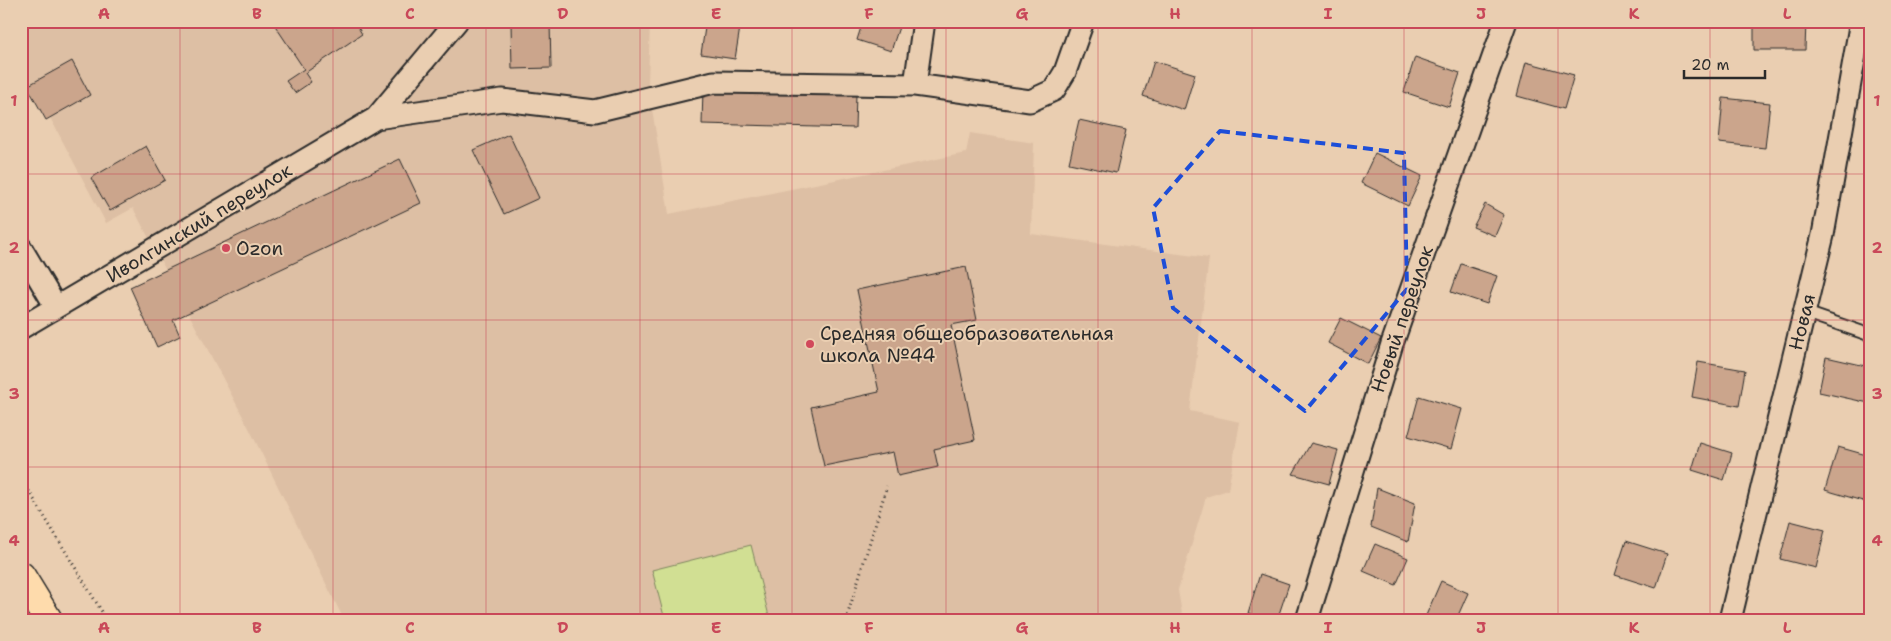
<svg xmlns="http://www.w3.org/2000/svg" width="1891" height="641" font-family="'Shantell Sans',sans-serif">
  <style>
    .built { fill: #ddbfa4 }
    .green { fill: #d1df93; stroke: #7e855f }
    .building { fill: #cba58c; stroke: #2b2b2b }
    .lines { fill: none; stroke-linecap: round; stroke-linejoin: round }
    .service-casing { stroke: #2b2b2b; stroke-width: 15 }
    .minor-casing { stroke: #2b2b2b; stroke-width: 25 }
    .primary-casing { stroke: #2b2b2b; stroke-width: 31 }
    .path { stroke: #2b2b2b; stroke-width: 3; stroke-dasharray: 1 4; stroke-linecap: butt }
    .service { stroke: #eaceb1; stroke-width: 11 }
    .minor { stroke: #eaceb1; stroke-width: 21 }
    .primary { stroke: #fedbac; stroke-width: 28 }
    .marked { fill: none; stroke: #1d4ed8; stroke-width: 4; stroke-dasharray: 10 6; stroke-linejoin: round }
    .grid { fill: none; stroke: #c94859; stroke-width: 1; stroke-opacity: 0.55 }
    .poi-dot { fill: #d1495b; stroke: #eaceb1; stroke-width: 2 }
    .labels { text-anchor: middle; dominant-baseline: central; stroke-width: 4; stroke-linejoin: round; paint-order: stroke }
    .street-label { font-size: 19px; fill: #2b2b2b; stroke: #eaceb1 }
    .poi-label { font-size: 19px; fill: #2b2b2b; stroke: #eaceb1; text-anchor: start }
    .neatline { fill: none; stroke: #c94859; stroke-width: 2 }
    .grid-label { font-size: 16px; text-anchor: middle; font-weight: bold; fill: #c94859 }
  </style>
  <rect width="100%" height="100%" fill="#eaceb1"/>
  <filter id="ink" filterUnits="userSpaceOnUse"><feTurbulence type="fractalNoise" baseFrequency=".02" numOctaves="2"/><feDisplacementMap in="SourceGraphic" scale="10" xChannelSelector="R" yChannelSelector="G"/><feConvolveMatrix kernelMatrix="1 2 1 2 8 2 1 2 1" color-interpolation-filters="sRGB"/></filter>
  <g filter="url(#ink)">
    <!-- built -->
    <path class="built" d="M 21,21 L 650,21 L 648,84 L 669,214 L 966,153 L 970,133 L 1034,143 L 1031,234 L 1209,258 L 1190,411 L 1240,422 L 1228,490 L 1206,497 L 1178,590 L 1183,620 L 344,620 L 249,428 L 133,208 L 106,223 L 21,63 Z"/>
    <!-- green -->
    <path class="green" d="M 751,545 L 770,620 L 665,620 L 652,570 Z"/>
    <!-- building -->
    <path class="building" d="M 272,21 L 354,21 L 362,34 L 305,73 L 311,82 L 295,93 L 286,81 L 304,69 Z
      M 706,21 L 741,21 L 735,59 L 701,54 Z
      M 863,21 L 901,21 L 891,51 L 857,40 Z
      M 1754,21 L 1806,21 L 1805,50 L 1754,50 Z
      M 550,22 L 551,68 L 512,69 L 511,23 Z
      M 1415,57 L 1460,73 L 1449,107 L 1404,92 Z
      M 72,61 L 90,95 L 46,120 L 27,86 Z
      M 1154,61 L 1195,74 L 1184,110 L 1143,96 Z
      M 1526,62 L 1574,75 L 1564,109 L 1517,96 Z
      M 703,89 L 856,94 L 855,128 L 702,124 Z
      M 1723,98 L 1770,103 L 1765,148 L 1719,143 Z
      M 1079,120 L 1126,130 L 1116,173 L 1069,163 Z
      M 509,134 L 539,198 L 504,214 L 473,150 Z
      M 146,146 L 165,180 L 110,211 L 91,178 Z
      M 1375,153 L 1422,176 L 1408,206 L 1361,183 Z
      M 400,159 L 421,203 L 173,320 L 180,336 L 157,347 L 130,287 Z
      M 1485,204 L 1504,215 L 1495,236 L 1473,227 Z
      M 1461,264 L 1497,276 L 1487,304 L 1451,292 Z
      M 966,267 L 977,320 L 951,325 L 975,440 L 934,449 L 938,467 L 898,476 L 893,452 L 824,466 L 811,407 L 879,392 L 857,290 Z
      M 1341,318 L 1381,338 L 1368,364 L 1328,343 Z
      M 1826,357 L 1870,367 L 1869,403 L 1819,392 Z
      M 1698,362 L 1745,370 L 1739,406 L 1692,397 Z
      M 1419,396 L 1462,409 L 1451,449 L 1408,436 Z
      M 1311,443 L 1338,450 L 1329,484 L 1293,474 Z
      M 1700,443 L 1732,453 L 1724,480 L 1692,470 Z
      M 1838,447 L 1870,456 L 1870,489 L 1866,502 L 1825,490 Z
      M 1377,488 L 1415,503 L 1408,542 L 1371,527 Z
      M 1790,521 L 1825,530 L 1816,568 L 1780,559 Z
      M 1626,541 L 1667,554 L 1656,588 L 1615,575 Z
      M 1375,544 L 1408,558 L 1396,585 L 1363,571 Z
      M 1260,574 L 1289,584 L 1277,620 L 1268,620 L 1248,613 Z
      M 1441,581 L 1468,593 L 1456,620 L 1424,620 Z"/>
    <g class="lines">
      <!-- service casing -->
      <g class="service-casing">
        <path id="service" d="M 1804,312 L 1870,335"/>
      </g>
      <!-- minor casing -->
      <g class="minor-casing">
        <path id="minor" d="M 915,85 L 924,21
          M 376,118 L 457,21
          M 21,248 L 56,307
          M 21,328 L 376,118 L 502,100 L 595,111 L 714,82 L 915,85 L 1030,101 L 1054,90 L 1065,72 L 1083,21
          M 1307,620 L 1392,344 L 1506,21
          M 1730,620 L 1823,235 L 1861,21"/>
      </g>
      <!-- primary casing -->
      <g class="primary-casing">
        <path id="primary" d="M 21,576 L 48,620"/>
      </g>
      <!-- path -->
      <path class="path" d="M 21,478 L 107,620
        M 846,620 L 887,486"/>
      <!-- service -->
      <use href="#service" class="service"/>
      <!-- minor -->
      <use href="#minor" class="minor"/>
      <!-- primary -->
      <use href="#primary" class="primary"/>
    </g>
  </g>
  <!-- marked area -->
  <path class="marked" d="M 1220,131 L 1404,153 L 1407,289 L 1305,411 L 1173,308 L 1153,208 Z"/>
  <!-- grid -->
  <path class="grid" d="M 180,21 L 180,620M 333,21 L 333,620M 486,21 L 486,620M 640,21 L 640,620M 792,21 L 792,620M 946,21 L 946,620M 1098,21 L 1098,620M 1252,21 L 1252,620M 1404,21 L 1404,620M 1558,21 L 1558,620M 1710,21 L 1710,620M 21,174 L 1870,174M 21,320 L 1870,320M 21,467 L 1870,467"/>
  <!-- markers -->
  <g class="poi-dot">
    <circle cx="226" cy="248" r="5"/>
    <circle cx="810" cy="344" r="5"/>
  </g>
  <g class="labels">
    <!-- street labels -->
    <g class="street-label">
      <text transform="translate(199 223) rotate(-31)">Иволгинский переулок</text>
      <text transform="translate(1402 319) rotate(-71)">Новый переулок</text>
      <text transform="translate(1802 322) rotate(-76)">Новая</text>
    </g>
    <!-- poi labels -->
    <g class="poi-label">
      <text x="236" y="248">Ozon</text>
      <text x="820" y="333">Средняя общеобразовательная<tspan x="820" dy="22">школа №44</tspan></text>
    </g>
  </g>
  <!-- margin -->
  <rect width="1891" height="641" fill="none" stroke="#eaceb1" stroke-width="55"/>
  <!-- scale -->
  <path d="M1684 70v8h81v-8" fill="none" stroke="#2b2b2b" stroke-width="2.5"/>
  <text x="1691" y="70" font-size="15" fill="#2b2b2b" stroke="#eaceb1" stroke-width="4" paint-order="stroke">20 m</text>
  <rect x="28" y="28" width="1836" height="586" class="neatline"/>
  <g class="grid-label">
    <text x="104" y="19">A</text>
    <text x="257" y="19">B</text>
    <text x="410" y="19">C</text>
    <text x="563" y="19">D</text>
    <text x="716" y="19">E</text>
    <text x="869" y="19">F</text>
    <text x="1022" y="19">G</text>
    <text x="1175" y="19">H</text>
    <text x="1328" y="19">I</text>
    <text x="1481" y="19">J</text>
    <text x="1634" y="19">K</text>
    <text x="1787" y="19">L</text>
    <text x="14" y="106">1</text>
    <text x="1877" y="106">1</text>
    <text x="14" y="253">2</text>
    <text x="1877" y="253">2</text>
    <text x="14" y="399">3</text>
    <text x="1877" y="399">3</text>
    <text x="14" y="546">4</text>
    <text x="1877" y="546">4</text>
    <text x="104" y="633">A</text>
    <text x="257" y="633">B</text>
    <text x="410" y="633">C</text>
    <text x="563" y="633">D</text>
    <text x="716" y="633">E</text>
    <text x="869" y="633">F</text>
    <text x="1022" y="633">G</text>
    <text x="1175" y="633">H</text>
    <text x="1328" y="633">I</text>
    <text x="1481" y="633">J</text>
    <text x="1634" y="633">K</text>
    <text x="1787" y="633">L</text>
  </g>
</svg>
